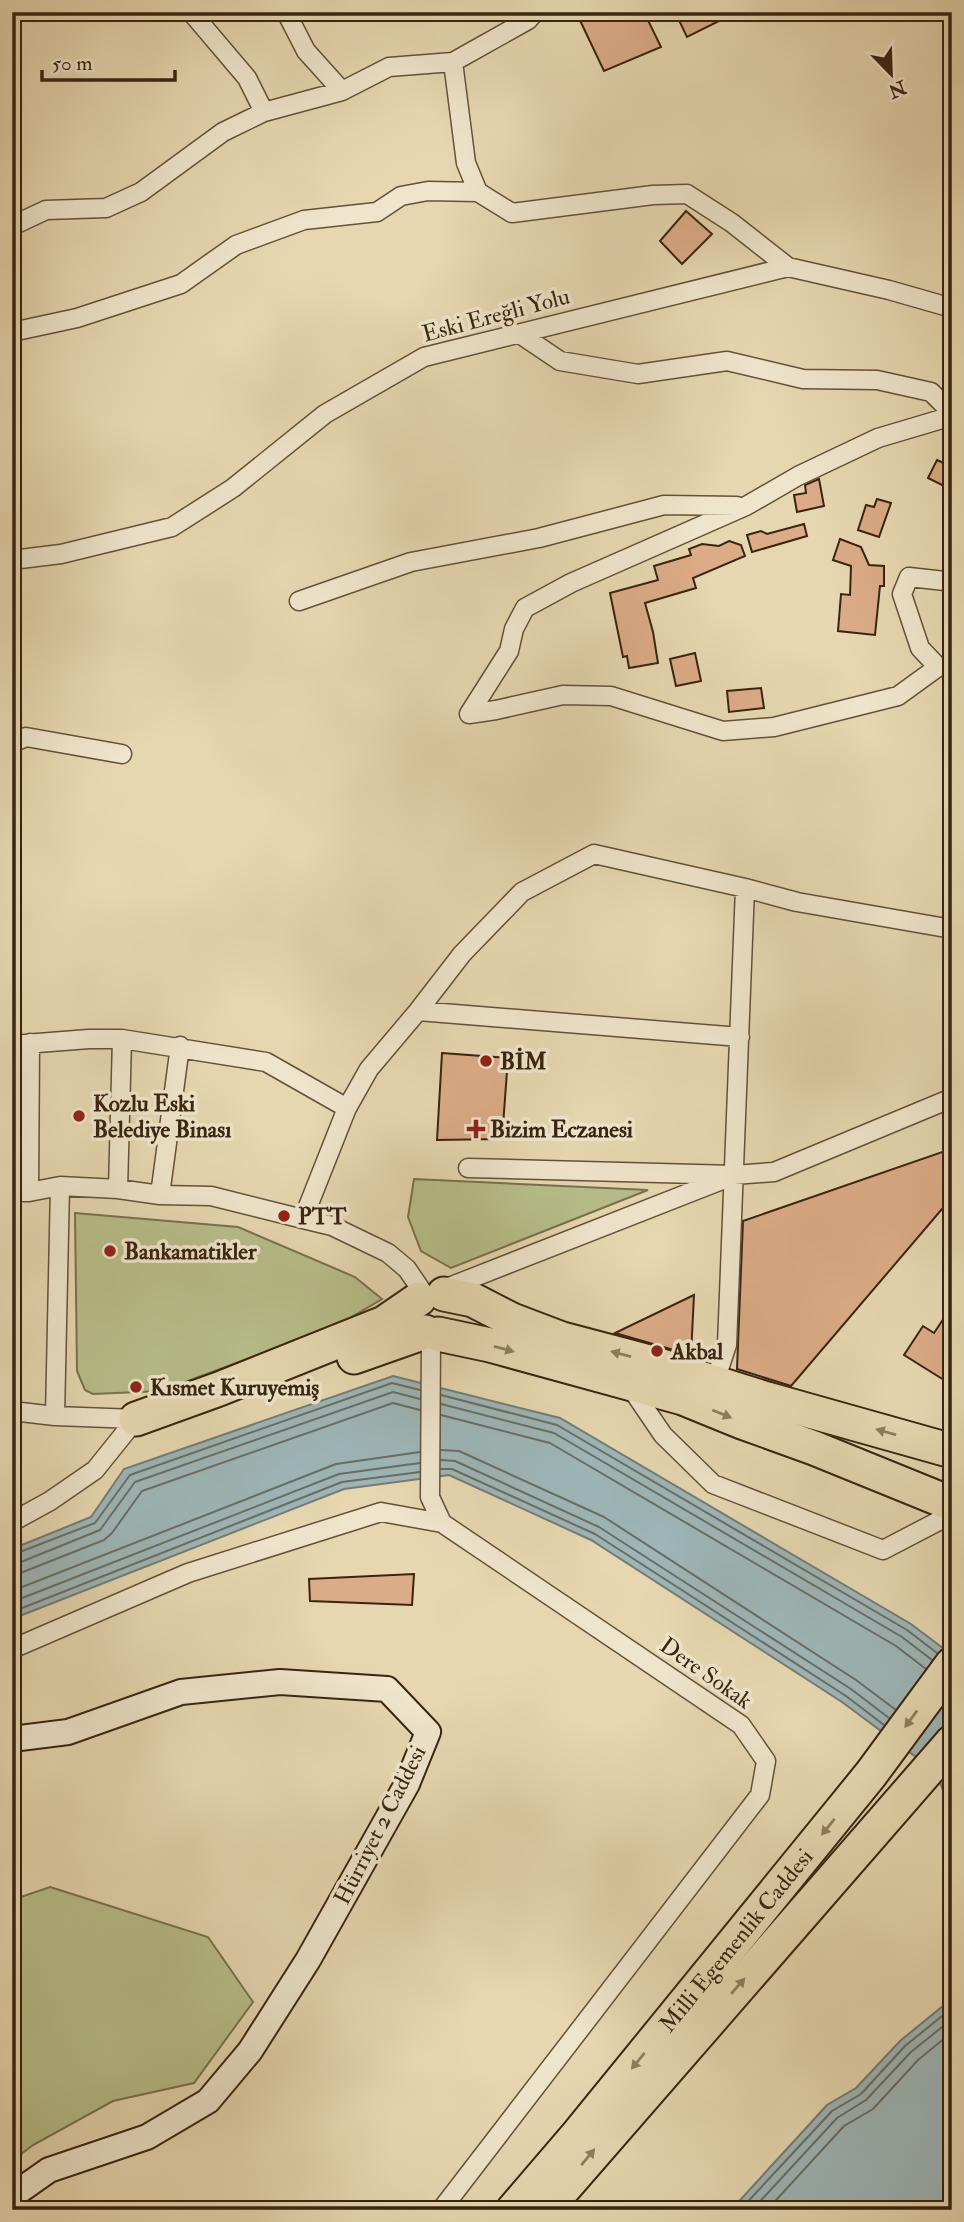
<svg xmlns="http://www.w3.org/2000/svg" width="964" height="2222" font-family="'IM FELL Double Pica',serif">
  <style>
    .green { fill: #b7be8a; stroke: #78714d; stroke-width: 2 }
    .water { fill: #9db6b8; stroke: #757c75; stroke-width: 2 }
    .lines { fill: none; stroke-linecap: round; stroke-linejoin: round }
    .shore { stroke: #6b6d64; stroke-width: 2 }
    .building { fill: #dcab87; stroke: #392410; stroke-width: 2 }
    .street-casing { stroke: #645138; stroke-width: 21 }
    .secondary-casing { stroke: #392410; stroke-width: 28 }
    .highway-casing { stroke: #392410; stroke-width: 37 }
    .street { stroke: #efe5cc; stroke-width: 18 }
    .secondary { stroke: #efe5cc; stroke-width: 24 }
    .highway { stroke: #e6d7b0; stroke-width: 33 }
    .oneway { fill: #907e60 }
    .poi-dot { fill: #8f2418; stroke: #efe5cc; stroke-width: 2.5 }
    .labels { text-anchor: middle; dominant-baseline: central; stroke-width: 7; stroke-linejoin: round; paint-order: stroke }
    .street-label { font-size: 23px; fill: #392410; stroke: #efe5cc }
    .poi-label { font-size: 23px; font-weight: bold; fill: #392410; stroke: #efe5cc; text-anchor: start }
  </style>
  <rect width="100%" height="100%" fill="#e6d7b0"/>
  <filter id="stains"><feTurbulence type="fractalNoise" baseFrequency=".00286" numOctaves="4"/><feColorMatrix values="0 0 0 0 .2 0 0 0 0 .09 0 0 0 0 .02 0 0 0 .5 -.17"/></filter>
  <radialGradient id="worn" r=".72"><stop offset=".6" stop-color="#630" stop-opacity="0"/><stop offset="1" stop-color="#630" stop-opacity=".3"/></radialGradient>
  <!-- green -->
  <path class="green" d="M 414,1179 L 648,1190 L 451,1268 L 421,1251 L 408,1217 Z
    M 75,1213 L 238,1227 L 355,1277 L 382,1299 L 338,1325 L 161,1391 L 93,1394 L 85,1390 L 77,1371 Z
    M 50,1887 L 208,1937 L 253,2002 L 194,2083 L 113,2101 L 33,2145 L 12,2161 L 12,1900 Z"/>
  <!-- water -->
  <path class="water" d="M 393,1376 L 560,1418 L 911,1624 L 952,1655 L 952,1814 L 936,1772 L 842,1702 L 591,1540 L 449,1475 L 344,1489 L 12,1619 L 12,1549 L 91,1517 L 124,1469 Z
    M 949,2001 L 952,2001 L 952,2210 L 731,2210 L 827,2105 L 856,2088 L 900,2041 Z"/>
  <g class="lines">
    <!-- shore -->
    <path class="shore" d="M 441,1395 L 557,1425 L 907,1630 L 937,1653
      M 441,1404 L 554,1433 L 902,1637 L 932,1660
      M 441,1415 L 550,1443 L 896,1646 L 926,1669
      M 441,1450 L 459,1451 L 604,1517 L 856,1680 L 896,1710
      M 441,1460 L 455,1461 L 599,1527 L 851,1689 L 889,1718
      M 441,1469 L 452,1469 L 595,1534 L 846,1696 L 884,1725
      M 12,1555 L 95,1523 L 130,1475 L 392,1383 L 420,1390
      M 12,1563 L 21,1562 L 100,1530 L 135,1482 L 393,1392 L 420,1399
      M 12,1574 L 23,1572 L 104,1540 L 112,1533 L 142,1491 L 393,1403 L 420,1410
      M 12,1591 L 336,1464 L 420,1452
      M 12,1602 L 339,1474 L 420,1463
      M 12,1612 L 342,1482 L 420,1472
      M 740,2210 L 832,2111 L 861,2094 L 905,2046 L 952,2008
      M 752,2210 L 837,2118 L 866,2100 L 911,2052 L 952,2019
      M 767,2210 L 844,2126 L 873,2109 L 918,2060 L 952,2032"/>
  </g>
  <!-- building -->
  <path class="building" d="M 576,12 L 644,12 L 661,47 L 604,71 Z
    M 675,12 L 737,12 L 687,37 Z
    M 686,211 L 712,234 L 682,264 L 660,241 Z
    M 937,460 L 952,467 L 952,490 L 928,478 Z
    M 819,479 L 824,506 L 797,512 L 794,495 L 806,493 L 805,485 Z
    M 877,499 L 891,503 L 879,537 L 858,530 L 866,505 L 874,507 Z
    M 804,524 L 807,536 L 752,552 L 747,535 L 761,531 L 767,534 Z
    M 840,539 L 861,547 L 869,565 L 884,566 L 884,586 L 880,586 L 875,635 L 838,631 L 841,594 L 850,595 L 851,566 L 833,560 Z
    M 729,541 L 741,545 L 745,556 L 693,578 L 696,588 L 645,603 L 653,632 L 658,663 L 629,668 L 627,656 L 623,657 L 610,593 L 658,580 L 654,566 L 691,555 L 689,549 L 702,544 L 719,546 Z
    M 695,653 L 701,681 L 676,686 L 670,659 Z
    M 761,688 L 764,708 L 729,712 L 727,691 Z
    M 442,1053 L 508,1058 L 502,1139 L 437,1140 Z
    M 945,1151 L 952,1156 L 948,1202 L 791,1386 L 737,1369 L 743,1221 Z
    M 694,1295 L 691,1355 L 615,1333 Z
    M 952,1306 L 952,1385 L 904,1355 L 923,1326 L 934,1333 Z
    M 414,1574 L 412,1605 L 310,1601 L 309,1579 Z"/>
  <g class="lines">
    <!-- street casing -->
    <g class="street-casing">
      <path id="street" d="M 191,12 L 247,78 L 264,112
        M 286,12 L 306,51 L 342,91
        M 453,62 L 466,163 L 478,192 L 512,213 L 653,195 L 687,194 L 732,223 L 788,267
        M 12,226 L 46,210 L 106,208 L 141,192 L 223,132 L 264,112 L 342,91 L 389,67 L 453,62 L 528,20 L 535,12
        M 12,332 L 77,318 L 181,284 L 236,245 L 304,220 L 377,212 L 401,196 L 428,191 L 478,192
        M 520,334 L 560,361 L 638,374 L 727,361 L 803,379 L 877,380 L 931,392 L 952,413
        M 12,560 L 61,554 L 172,527 L 233,488 L 325,414 L 424,357 L 788,267 L 889,290 L 952,308
        M 299,601 L 411,562 L 539,538 L 664,505 L 737,506
        M 469,714 L 496,710 L 563,695 L 611,696 L 723,731 L 774,727 L 898,696 L 938,667 L 920,648 L 902,594 L 909,577 L 945,581 L 952,585
        M 469,714 L 509,651 L 514,629 L 525,608 L 571,583 L 746,506 L 798,476 L 878,438 L 952,416
        M 12,743 L 26,737 L 122,754
        M 418,1011 L 740,1037
        M 12,1045 L 89,1039 L 122,1039 L 266,1062 L 347,1108
        M 468,1168 L 734,1175 L 774,1172 L 952,1098
        M 118,1189 L 122,1039
        M 12,1192 L 29,1192 L 60,1186 L 118,1189 L 160,1195 L 211,1196 L 303,1219 L 332,1226 L 388,1253 L 407,1269 L 424,1294
        M 29,1192 L 30,1043
        M 160,1195 L 180,1046
        M 303,1219 L 347,1108 L 369,1069 L 418,1011 L 462,954 L 522,892 L 594,854 L 745,888 L 797,902 L 952,929
        M 444,1289 L 727,1178
        M 431,1334 L 430,1497 L 442,1523 L 741,1725 L 766,1761 L 760,1795 L 441,2210
        M 715,1381 L 727,1345 L 745,888
        M 629,1385 L 663,1435 L 713,1484 L 883,1550 L 952,1514
        M 12,1411 L 55,1416 L 136,1419
        M 55,1416 L 60,1186
        M 12,1522 L 50,1501 L 95,1470 L 136,1419
        M 12,1649 L 188,1573 L 381,1512 L 442,1523"/>
    </g>
    <!-- secondary casing -->
    <g class="secondary-casing">
      <path id="secondary" d="M 12,1739 L 68,1732 L 181,1692 L 280,1682 L 387,1689 L 428,1732 L 407,1784 L 308,1960 L 250,2051 L 208,2101 L 147,2137 L 49,2170 L 12,2196"/>
    </g>
    <!-- highway casing -->
    <g class="highway-casing">
      <g id="highway">
        <path d="M 444,1294 L 473,1300 L 512,1320 L 562,1339 L 649,1362 L 767,1399 L 952,1451"/>
        <path d="M 438,1334 L 490,1345 L 683,1398 L 742,1422 L 814,1448 L 952,1504"/>
        <path d="M 354,1357 L 425,1332"/>
        <path d="M 136,1419 L 219,1389 L 384,1323 L 419,1299"/>
        <path id="s1" d="M 513,2210 L 579,2133 L 871,1774 L 952,1664"/>
        <path d="M 545,2210 L 952,1742"/>
      </g>
    </g>
    <!-- street -->
    <use href="#street" class="street"/>
    <!-- secondary -->
    <use href="#secondary" class="secondary"/>
    <!-- highway -->
    <use href="#highway" class="highway"/>
  </g>
  <!-- one-way arrows -->
  <defs><path id="oneway-solid" d="M-6-.8H1V-3.2L6.5 0L1 3.2V.8H-6Z" transform="scale(1.75)"/></defs>
  <g class="oneway">
    <use href="#oneway-solid" transform="translate(504 1349) rotate(15)"/>
    <use href="#oneway-solid" transform="translate(621 1354) rotate(-165)"/>
    <use href="#oneway-solid" transform="translate(722 1414) rotate(22)"/>
    <use href="#oneway-solid" transform="translate(886 1432) rotate(-164)"/>
    <use href="#oneway-solid" transform="translate(911 1719) rotate(126)"/>
    <use href="#oneway-solid" transform="translate(828 1827) rotate(129)"/>
    <use href="#oneway-solid" transform="translate(738 1986) rotate(-49)"/>
    <use href="#oneway-solid" transform="translate(638 2061) rotate(129)"/>
    <use href="#oneway-solid" transform="translate(588 2157) rotate(-50)"/>
  </g>
  <!-- markers -->
  <g class="poi-dot">
    <circle cx="486" cy="1061" r="7"/>
    <circle cx="79" cy="1116" r="7"/>
    <path d="M472.5 1118.5h7v7h7v7h-7v7h-7v-7h-7v-7h7z"/>
    <circle cx="284" cy="1216" r="7"/>
    <circle cx="110" cy="1251" r="7"/>
    <circle cx="657" cy="1351" r="7"/>
    <circle cx="136" cy="1387" r="7"/>
  </g>
  <g class="labels">
    <!-- street labels -->
    <g class="street-label">
      <text transform="translate(496 315) rotate(-15)">Eski Ereğli Yolu</text>
      <text transform="translate(706 1673) rotate(35)">Dere Sokak</text>
      <text transform="translate(380 1825) rotate(-63)">Hürriyet 2 Caddesi</text>
      <text stroke="none"><textPath href="#s1" startOffset="350">Milli Egemenlik Caddesi</textPath></text>
    </g>
    <!-- poi labels -->
    <g class="poi-label">
      <text x="500" y="1061">BİM</text>
      <text x="93" y="1103">Kozlu Eski<tspan x="93" dy="26">Belediye Binası</tspan></text>
      <text x="490" y="1129">Bizim Eczanesi</text>
      <text x="298" y="1216">PTT</text>
      <text x="124" y="1251">Bankamatikler</text>
      <text x="671" y="1351">Akbal</text>
      <text x="150" y="1387">Kısmet Kuruyemiş</text>
    </g>
  </g>
  <!-- margin -->
  <rect width="964" height="2222" fill="none" stroke="#e6d7b0" stroke-width="42"/>
  <rect x="14" y="14" width="936" height="2194" fill="none" stroke="#392410" stroke-width="3.5"/>
  <rect x="21" y="21" width="922" height="2180" fill="none" stroke="#392410" stroke-width="2"/>
  <!-- north arrow -->
  <g transform="translate(891 74) rotate(157)" stroke="#efe5cc" stroke-width="5" paint-order="stroke">
  <path d="M0-5L12 26L0 18L-12 26Z" fill="#392410"/>
  <text y="-10" font-size="19" font-weight="bold" text-anchor="middle" fill="#392410">N</text>
  </g>
  <!-- scale -->
  <path d="M42 70v10h133v-10" fill="none" stroke="#392410" stroke-width="3.5"/>
  <text x="52" y="70" font-size="21" fill="#392410" stroke="#efe5cc" stroke-width="5" paint-order="stroke">50 m</text>
  <rect width="100%" height="100%" filter="url(#stains)"/>
  <rect width="100%" height="100%" fill="url(#worn)"/>
</svg>
